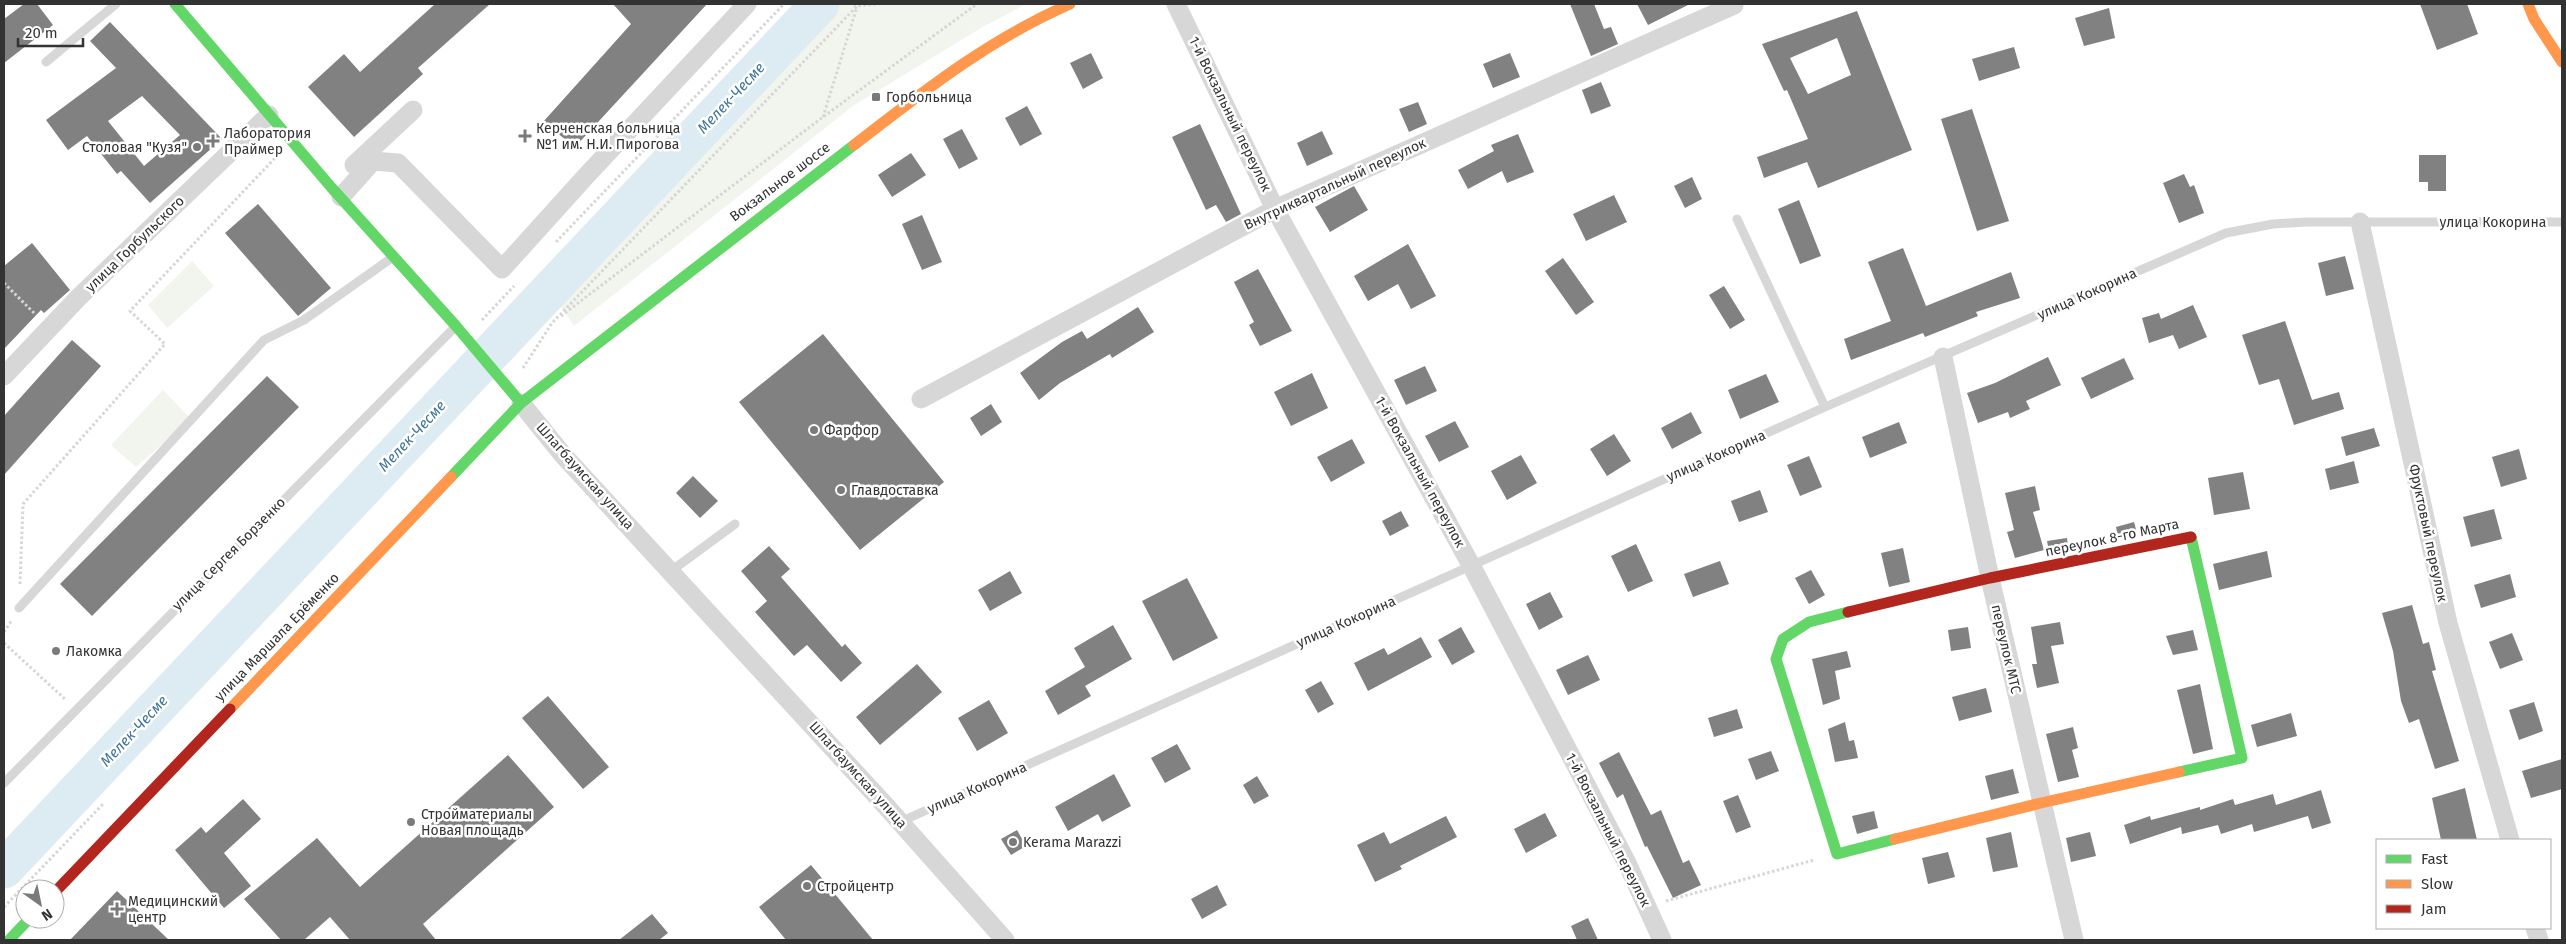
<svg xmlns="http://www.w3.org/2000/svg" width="2566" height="944" font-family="'Fira Sans',sans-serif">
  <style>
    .green { fill: #f1f5ed }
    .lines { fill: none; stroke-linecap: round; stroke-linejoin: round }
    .river { stroke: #ddebf3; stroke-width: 39 }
    .building { fill: #818181; fill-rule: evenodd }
    .path { stroke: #d6d6d6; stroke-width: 3; stroke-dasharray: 2.5 2.5; stroke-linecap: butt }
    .lane { stroke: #d7d7d7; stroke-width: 9 }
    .street { stroke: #d7d7d7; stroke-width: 19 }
    .fast { stroke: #63d668; stroke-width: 11 }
    .slow { stroke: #ff974d; stroke-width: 11 }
    .jam { stroke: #b3261e; stroke-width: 11 }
    .poi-dot { fill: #7a7a7a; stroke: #fff; stroke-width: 2 }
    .labels { text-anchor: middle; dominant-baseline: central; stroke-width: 5; stroke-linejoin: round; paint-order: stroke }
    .poi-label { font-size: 14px; fill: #333; stroke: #fff; text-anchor: start }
    .street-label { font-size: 14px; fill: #333; stroke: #fff }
    .water-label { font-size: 15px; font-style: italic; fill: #3f7597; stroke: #fff }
  </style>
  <rect width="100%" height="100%" fill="#fff"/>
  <!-- green -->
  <path class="green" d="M 838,4 L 1026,4 L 981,28 L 853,106 L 574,326 L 556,299 Z
    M 192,261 L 214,286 L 167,328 L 148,305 Z
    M 163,390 L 191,419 L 136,467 L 111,445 Z"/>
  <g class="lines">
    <!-- river -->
    <path class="river" d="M 4,869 L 820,4"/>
  </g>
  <!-- building -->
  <path class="building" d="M 24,4 L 37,4 L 53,25 L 4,63 L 4,19 Z
    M 435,4 L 490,4 L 418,68 L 423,74 L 354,137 L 308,87 L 344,54 L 360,72 Z
    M 613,4 L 707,4 L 575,147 L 543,122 L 631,24 Z
    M 1570,4 L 1594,4 L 1604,29 L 1611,27 L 1618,44 L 1591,56 Z
    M 1637,4 L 1690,4 L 1648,25 Z
    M 2420,4 L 2467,4 L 2478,34 L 2437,50 Z
    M 2109,8 L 2115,38 L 2084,46 L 2075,18 Z
    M 1857,11 L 1912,150 L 1818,188 L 1807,162 L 1764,178 L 1757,157 L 1808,139 L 1787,90 L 1784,91 L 1762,44 ZM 1837,38 L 1851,75 L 1808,94 L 1790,58 Z
    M 110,22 L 222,139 L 150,203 L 121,171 L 117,174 L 87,136 L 68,150 L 46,120 L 116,68 L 90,41 ZM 142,96 L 180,135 L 144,166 L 108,121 Z
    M 2014,47 L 2020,68 L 1979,81 L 1972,59 Z
    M 1091,53 L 1103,78 L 1083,89 L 1070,63 Z
    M 1510,53 L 1520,77 L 1493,88 L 1483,64 Z
    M 1601,82 L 1611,106 L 1591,114 L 1582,90 Z
    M 1418,102 L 1427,124 L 1409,132 L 1399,109 Z
    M 1027,106 L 1042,134 L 1020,146 L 1005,118 Z
    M 1972,109 L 2009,221 L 1977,231 L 1941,119 Z
    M 1200,124 L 1241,214 L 1226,222 L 1216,205 L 1206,210 L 1172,137 Z
    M 962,129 L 978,159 L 959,169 L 943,139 Z
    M 1322,131 L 1333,154 L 1307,166 L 1297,143 Z
    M 1518,134 L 1534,172 L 1507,183 L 1502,171 L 1468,189 L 1458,170 L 1494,151 L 1491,145 Z
    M 911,153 L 926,175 L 892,197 L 878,175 Z
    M 2419,155 L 2446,155 L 2446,191 L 2428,191 L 2428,182 L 2419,182 Z
    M 2184,174 L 2190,187 L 2194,185 L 2204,213 L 2179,223 L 2163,183 Z
    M 1692,177 L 1702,199 L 1685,208 L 1674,186 Z
    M 1354,186 L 1368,210 L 1330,232 L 1315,207 Z
    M 1614,195 L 1627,222 L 1586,241 L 1573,214 Z
    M 1799,200 L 1821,256 L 1800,264 L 1778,209 Z
    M 258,204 L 331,288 L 298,316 L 225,233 Z
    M 922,215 L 942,262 L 922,270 L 902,224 Z
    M 32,243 L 70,290 L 44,313 L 41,310 L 4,349 L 4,266 Z
    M 1408,244 L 1436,296 L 1411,309 L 1398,284 L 1368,301 L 1354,276 Z
    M 1903,248 L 1926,306 L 2011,272 L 2020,298 L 1976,312 L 1978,316 L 1925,337 L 1923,333 L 1851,360 L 1844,339 L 1891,321 L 1868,262 Z
    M 2345,256 L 2354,289 L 2326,296 L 2318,263 Z
    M 1563,258 L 1594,302 L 1576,315 L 1545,271 Z
    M 1258,269 L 1292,331 L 1260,346 L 1249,325 L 1254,322 L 1234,282 Z
    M 1724,286 L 1745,320 L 1730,329 L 1709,295 Z
    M 2193,305 L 2207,337 L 2179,349 L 2173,335 L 2149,343 L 2142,318 L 2159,313 L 2161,319 Z
    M 1138,307 L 1154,332 L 1112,358 L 1110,354 L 1060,383 L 1039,400 L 1020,373 L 1062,342 L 1082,331 L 1087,339 Z
    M 2285,321 L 2312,400 L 2339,392 L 2344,409 L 2294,425 L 2279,379 L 2259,385 L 2242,335 Z
    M 823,334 L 944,482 L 860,550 L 739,402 Z
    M 72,340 L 101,366 L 4,475 L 4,416 Z
    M 2048,357 L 2061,385 L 2026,401 L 2030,409 L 2010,418 L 2008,412 L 1978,423 L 1967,393 L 1995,383 Z
    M 2124,358 L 2134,379 L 2091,399 L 2081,378 Z
    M 1425,366 L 1437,391 L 1406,405 L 1394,380 Z
    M 1312,373 L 1328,408 L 1291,426 L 1274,392 Z
    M 1766,374 L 1779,402 L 1740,419 L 1728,390 Z
    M 267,376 L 299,407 L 92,616 L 60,584 Z
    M 991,404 L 1002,422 L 981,436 L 970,418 Z
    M 1691,412 L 1702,433 L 1672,449 L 1661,428 Z
    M 1455,421 L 1469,447 L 1439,462 L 1425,436 Z
    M 1899,422 L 1907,443 L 1870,458 L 1862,437 Z
    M 2374,428 L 2380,446 L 2346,456 L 2341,437 Z
    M 1614,434 L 1631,461 L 1607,476 L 1590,449 Z
    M 1352,439 L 1365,463 L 1331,482 L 1317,457 Z
    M 2519,449 L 2527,479 L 2501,487 L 2492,457 Z
    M 1521,455 L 1537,483 L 1507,500 L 1491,471 Z
    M 1809,456 L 1822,487 L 1800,496 L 1787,465 Z
    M 2354,461 L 2359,483 L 2330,490 L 2325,469 Z
    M 2243,472 L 2250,509 L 2214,515 L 2208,478 Z
    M 693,476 L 718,501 L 700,518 L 676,493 Z
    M 2035,486 L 2040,510 L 2033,512 L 2044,550 L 2015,558 L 2007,532 L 2014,530 L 2005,493 Z
    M 1760,490 L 1768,512 L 1739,522 L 1731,501 Z
    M 2494,509 L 2502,539 L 2471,547 L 2463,517 Z
    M 1401,511 L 1409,526 L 1390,536 L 1382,521 Z
    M 2134,522 L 2137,533 L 2118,537 L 2116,527 Z
    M 2067,538 L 2068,547 L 2049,551 L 2047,541 Z
    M 1636,544 L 1653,581 L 1628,592 L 1611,556 Z
    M 769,546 L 790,569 L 781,577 L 842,647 L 845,644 L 862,663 L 841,682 L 807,645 L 794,656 L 755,612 L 767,601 L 741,571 Z
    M 1903,548 L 1910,582 L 1889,587 L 1881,553 Z
    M 2267,551 L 2272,577 L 2219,590 L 2213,564 Z
    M 1720,561 L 1729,584 L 1693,597 L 1684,574 Z
    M 1811,570 L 1825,595 L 1809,604 L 1795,578 Z
    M 1010,571 L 1022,593 L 990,611 L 978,590 Z
    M 2510,574 L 2516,597 L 2481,608 L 2474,585 Z
    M 1187,578 L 1218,638 L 1173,661 L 1142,601 Z
    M 1550,592 L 1563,617 L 1539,630 L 1526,604 Z
    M 2412,605 L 2423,644 L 2429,642 L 2436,670 L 2432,671 L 2459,761 L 2435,769 L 2419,719 L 2409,723 L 2401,701 L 2393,651 L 2382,613 Z
    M 2060,622 L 2064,644 L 2051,646 L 2059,683 L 2037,688 L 2032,664 L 2037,664 L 2031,627 Z
    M 1113,625 L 1132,659 L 1085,686 L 1091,696 L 1058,715 L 1045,691 L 1085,667 L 1074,648 Z
    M 1461,627 L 1475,652 L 1452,665 L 1438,640 Z
    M 1968,627 L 1971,648 L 1951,651 L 1948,630 Z
    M 2193,630 L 2198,650 L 2173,655 L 2166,636 Z
    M 2512,633 L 2523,660 L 2500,669 L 2489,642 Z
    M 1421,637 L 1432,657 L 1368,691 L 1354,663 L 1384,648 L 1388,655 Z
    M 1847,651 L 1851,667 L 1835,671 L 1840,699 L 1823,705 L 1812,659 Z
    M 1588,655 L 1600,680 L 1568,695 L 1556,670 Z
    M 917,664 L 942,692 L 880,745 L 856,717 Z
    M 1321,681 L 1334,704 L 1318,713 L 1305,690 Z
    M 2200,684 L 2213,749 L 2193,754 L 2177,690 Z
    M 1986,688 L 1992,712 L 1959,721 L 1952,697 Z
    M 548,696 L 609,767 L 583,789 L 522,718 Z
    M 989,700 L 1008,733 L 977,751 L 958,718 Z
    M 2534,702 L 2543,731 L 2519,740 L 2509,710 Z
    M 1737,709 L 1743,728 L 1714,737 L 1708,718 Z
    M 2291,713 L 2297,736 L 2257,747 L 2251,725 Z
    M 1845,722 L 1849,741 L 1854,740 L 1858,758 L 1835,762 L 1828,729 Z
    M 2073,727 L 2078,748 L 2072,750 L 2079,777 L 2058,782 L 2046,734 Z
    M 1177,744 L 1191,769 L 1165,783 L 1151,758 Z
    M 1771,751 L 1779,771 L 1756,780 L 1748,759 Z
    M 1619,752 L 1651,815 L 1661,810 L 1683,863 L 1689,860 L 1701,885 L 1673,898 L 1647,846 L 1645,847 L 1623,794 L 1617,798 L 1599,763 Z
    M 508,755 L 554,807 L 423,924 L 436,940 L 350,940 L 330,917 L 304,940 L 281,940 L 244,899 L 317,838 L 360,887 Z
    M 2562,759 L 2562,789 L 2531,798 L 2522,771 Z
    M 2013,769 L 2019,793 L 1991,800 L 1985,776 Z
    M 1114,774 L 1131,806 L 1102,822 L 1098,814 L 1068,831 L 1055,807 Z
    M 1257,776 L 1269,796 L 1254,804 L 1243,785 Z
    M 2465,788 L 2477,840 L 2441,840 L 2432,798 Z
    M 2321,790 L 2331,823 L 2312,829 L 2308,816 L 2254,832 L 2252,824 L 2221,834 L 2218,825 L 2182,834 L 2181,827 L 2130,844 L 2124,825 L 2150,816 L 2151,820 L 2200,807 L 2200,810 L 2233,799 L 2235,805 L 2273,794 L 2276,805 Z
    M 1738,795 L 1751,827 L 1736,833 L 1723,801 Z
    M 243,799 L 261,819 L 224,853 L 251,886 L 224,908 L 175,850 L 201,827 L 206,833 Z
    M 1874,811 L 1878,828 L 1857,834 L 1852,816 Z
    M 1545,813 L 1557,836 L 1526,853 L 1514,829 Z
    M 1446,816 L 1457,837 L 1400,866 L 1402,869 L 1375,882 L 1357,845 L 1384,832 L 1390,844 Z
    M 1017,830 L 1026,846 L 1011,855 L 1001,839 Z
    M 2011,832 L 2018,867 L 1993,872 L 1986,838 Z
    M 2090,832 L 2096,856 L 2071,862 L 2066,838 Z
    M 1948,852 L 1955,877 L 1928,884 L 1922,858 Z
    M 811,865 L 873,940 L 786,940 L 759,907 Z
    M 1217,885 L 1227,905 L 1202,919 L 1191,899 Z
    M 117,891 L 169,940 L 70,940 Z
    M 652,914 L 668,933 L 659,940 L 619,940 Z
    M 1588,918 L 1598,940 L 1577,940 L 1571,926 Z"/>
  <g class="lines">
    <!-- path -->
    <path class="path" d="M 854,4 L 857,6 L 876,4
      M 823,117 L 857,7
      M 556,242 L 784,4
      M 4,283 L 36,315
      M 561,316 L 823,117 L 977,4
      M 482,320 L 514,286
      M 523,368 L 552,323 L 859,4
      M 20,584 L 23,504 L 165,344 L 130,311 L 275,158
      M 4,632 L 12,620
      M 4,643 L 66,700
      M 1666,901 L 1814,860
      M 4,907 L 104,803"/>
    <!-- lane -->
    <path class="lane" d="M 46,62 L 116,4
      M 1737,219 L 1825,407
      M 671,571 L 735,524
      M 19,608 L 264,340 L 304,320 L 393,257
      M 4,783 L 454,328
      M 900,822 L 1825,407 L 2226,233 L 2273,224 L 2306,222 L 2562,222"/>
    <!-- street -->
    <path class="street" d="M 1176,4 L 1275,209 L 1471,565 L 1627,863 L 1662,940
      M 354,165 L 413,110
      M 341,197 L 373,161 L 398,163 L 502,269 L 586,176 L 747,4
      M 2360,222 L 2448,623 L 2510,840
      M 1943,357 L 1990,578 L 2074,940
      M 4,376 L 78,298 L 269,115
      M 921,399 L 1275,209 L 1734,5
      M 521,403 L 563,455 L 885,805 L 1005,940
      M 2535,928 L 2539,940"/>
    <!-- fast -->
    <path class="fast" d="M 175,4 L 331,187 L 456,326 L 521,403
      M 451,477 L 521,403 L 854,145
      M 1848,612 L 1809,622 L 1783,639 L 1776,659 L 1837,854 L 1895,839
      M 2179,772 L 2242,758 L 2191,537
      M 9,940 L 29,919"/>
    <!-- slow -->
    <path class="slow" d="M 2528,4 L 2534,19 L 2562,62
      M 854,145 C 924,91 988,40 1070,4
      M 230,709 L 451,477
      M 1895,839 L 2041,803 L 2179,772"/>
    <!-- jam -->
    <path class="jam" d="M 1848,612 L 1990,578 L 2191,537
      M 55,892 L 230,709"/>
  </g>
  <!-- markers -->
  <g class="poi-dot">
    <rect x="871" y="92" width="10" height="10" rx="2.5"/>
    <path d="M522.5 128.5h5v5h5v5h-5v5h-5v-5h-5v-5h5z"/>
    <path d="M210.5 133.5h5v5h5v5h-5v5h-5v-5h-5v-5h5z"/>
    <circle cx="197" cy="147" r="5"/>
    <circle cx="814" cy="430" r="5"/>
    <circle cx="841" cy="490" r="5"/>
    <circle cx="56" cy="651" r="5"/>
    <circle cx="411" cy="822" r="5"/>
    <circle cx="1013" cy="842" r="5"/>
    <circle cx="807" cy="886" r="5"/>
    <path d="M114.5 901.5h5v5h5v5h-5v5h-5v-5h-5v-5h5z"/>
  </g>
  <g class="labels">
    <!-- poi labels -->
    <g class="poi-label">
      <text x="886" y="97">Горбольница</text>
      <text x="536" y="128">Керченская больница<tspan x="536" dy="16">№1 им. Н.И. Пирогова</tspan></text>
      <text x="224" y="133">Лаборатория<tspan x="224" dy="16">Праймер</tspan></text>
      <text x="187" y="147" text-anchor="end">Столовая "Кузя"</text>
      <text x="824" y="430">Фарфор</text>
      <text x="851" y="490">Главдоставка</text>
      <text x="66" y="651">Лакомка</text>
      <text x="421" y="814">Стройматериалы<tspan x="421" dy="16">Новая площадь</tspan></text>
      <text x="1023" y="842">Kerama Marazzi</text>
      <text x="817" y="886">Стройцентр</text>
      <text x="128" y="901">Медицинский<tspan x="128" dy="16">центр</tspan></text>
    </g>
    <!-- street labels -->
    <g class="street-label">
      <text transform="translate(1230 114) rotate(64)">1-й Вокзальный переулок</text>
      <text transform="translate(780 182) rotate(-37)">Вокзальное шоссе</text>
      <text transform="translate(1335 184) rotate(-25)">Внутриквартальный переулок</text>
      <text x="2493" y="222">улица Кокорина</text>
      <text transform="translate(135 244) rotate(-44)">улица Горбульского</text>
      <text transform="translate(2087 294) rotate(-24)">улица Кокорина</text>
      <text transform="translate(1716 456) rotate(-24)">улица Кокорина</text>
      <text transform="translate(1420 472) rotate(61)">1-й Вокзальный переулок</text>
      <text transform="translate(585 476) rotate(48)">Шлагбаумская улица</text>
      <text transform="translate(2428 533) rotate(78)">Фруктовый переулок</text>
      <text transform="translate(2112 538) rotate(-12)">переулок 8-го Марта</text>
      <text transform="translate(229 554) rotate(-45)">улица Сергея Борзенко</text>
      <text transform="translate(1346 622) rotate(-24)">улица Кокорина</text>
      <text transform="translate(277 637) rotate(-46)">улица Маршала Ерёменко</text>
      <text transform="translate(2006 649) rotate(77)">переулок МТС</text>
      <text transform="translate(858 775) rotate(48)">Шлагбаумская улица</text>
      <text transform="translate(977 788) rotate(-24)">улица Кокорина</text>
      <text transform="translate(1608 830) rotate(63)">1-й Вокзальный переулок</text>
    </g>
    <!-- water labels -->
    <g class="water-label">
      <text transform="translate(731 98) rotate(-47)">Мелек-Чесме</text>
      <text transform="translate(412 436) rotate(-47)">Мелек-Чесме</text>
      <text transform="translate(134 731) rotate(-47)">Мелек-Чесме</text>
    </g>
  </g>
  <!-- border -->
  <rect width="2566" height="944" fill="none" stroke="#333333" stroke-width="10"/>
  <!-- legend -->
  <rect x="2376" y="839" width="175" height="90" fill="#ffffff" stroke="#adadad"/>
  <rect x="2386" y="855" width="25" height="8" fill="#63d668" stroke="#adadad"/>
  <text x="2421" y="864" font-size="15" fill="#333333">Fast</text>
  <rect x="2386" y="880" width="25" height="8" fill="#ff974d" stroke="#adadad"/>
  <text x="2421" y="889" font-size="15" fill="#333333">Slow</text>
  <rect x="2386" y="905" width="25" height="8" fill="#b3261e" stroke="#adadad"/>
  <text x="2421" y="914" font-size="15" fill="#333333">Jam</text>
  <!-- north arrow -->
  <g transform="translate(40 904) rotate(147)"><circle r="24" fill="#ffffff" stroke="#adadad"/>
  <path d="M0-4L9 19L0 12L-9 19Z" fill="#7a7a7a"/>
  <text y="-8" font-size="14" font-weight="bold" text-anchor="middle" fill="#333333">N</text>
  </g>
  <!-- scale -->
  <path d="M18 38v8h65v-8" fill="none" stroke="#333333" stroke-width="2.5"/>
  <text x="25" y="38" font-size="15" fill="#333333" stroke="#ffffff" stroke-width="4" paint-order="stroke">20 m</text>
</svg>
